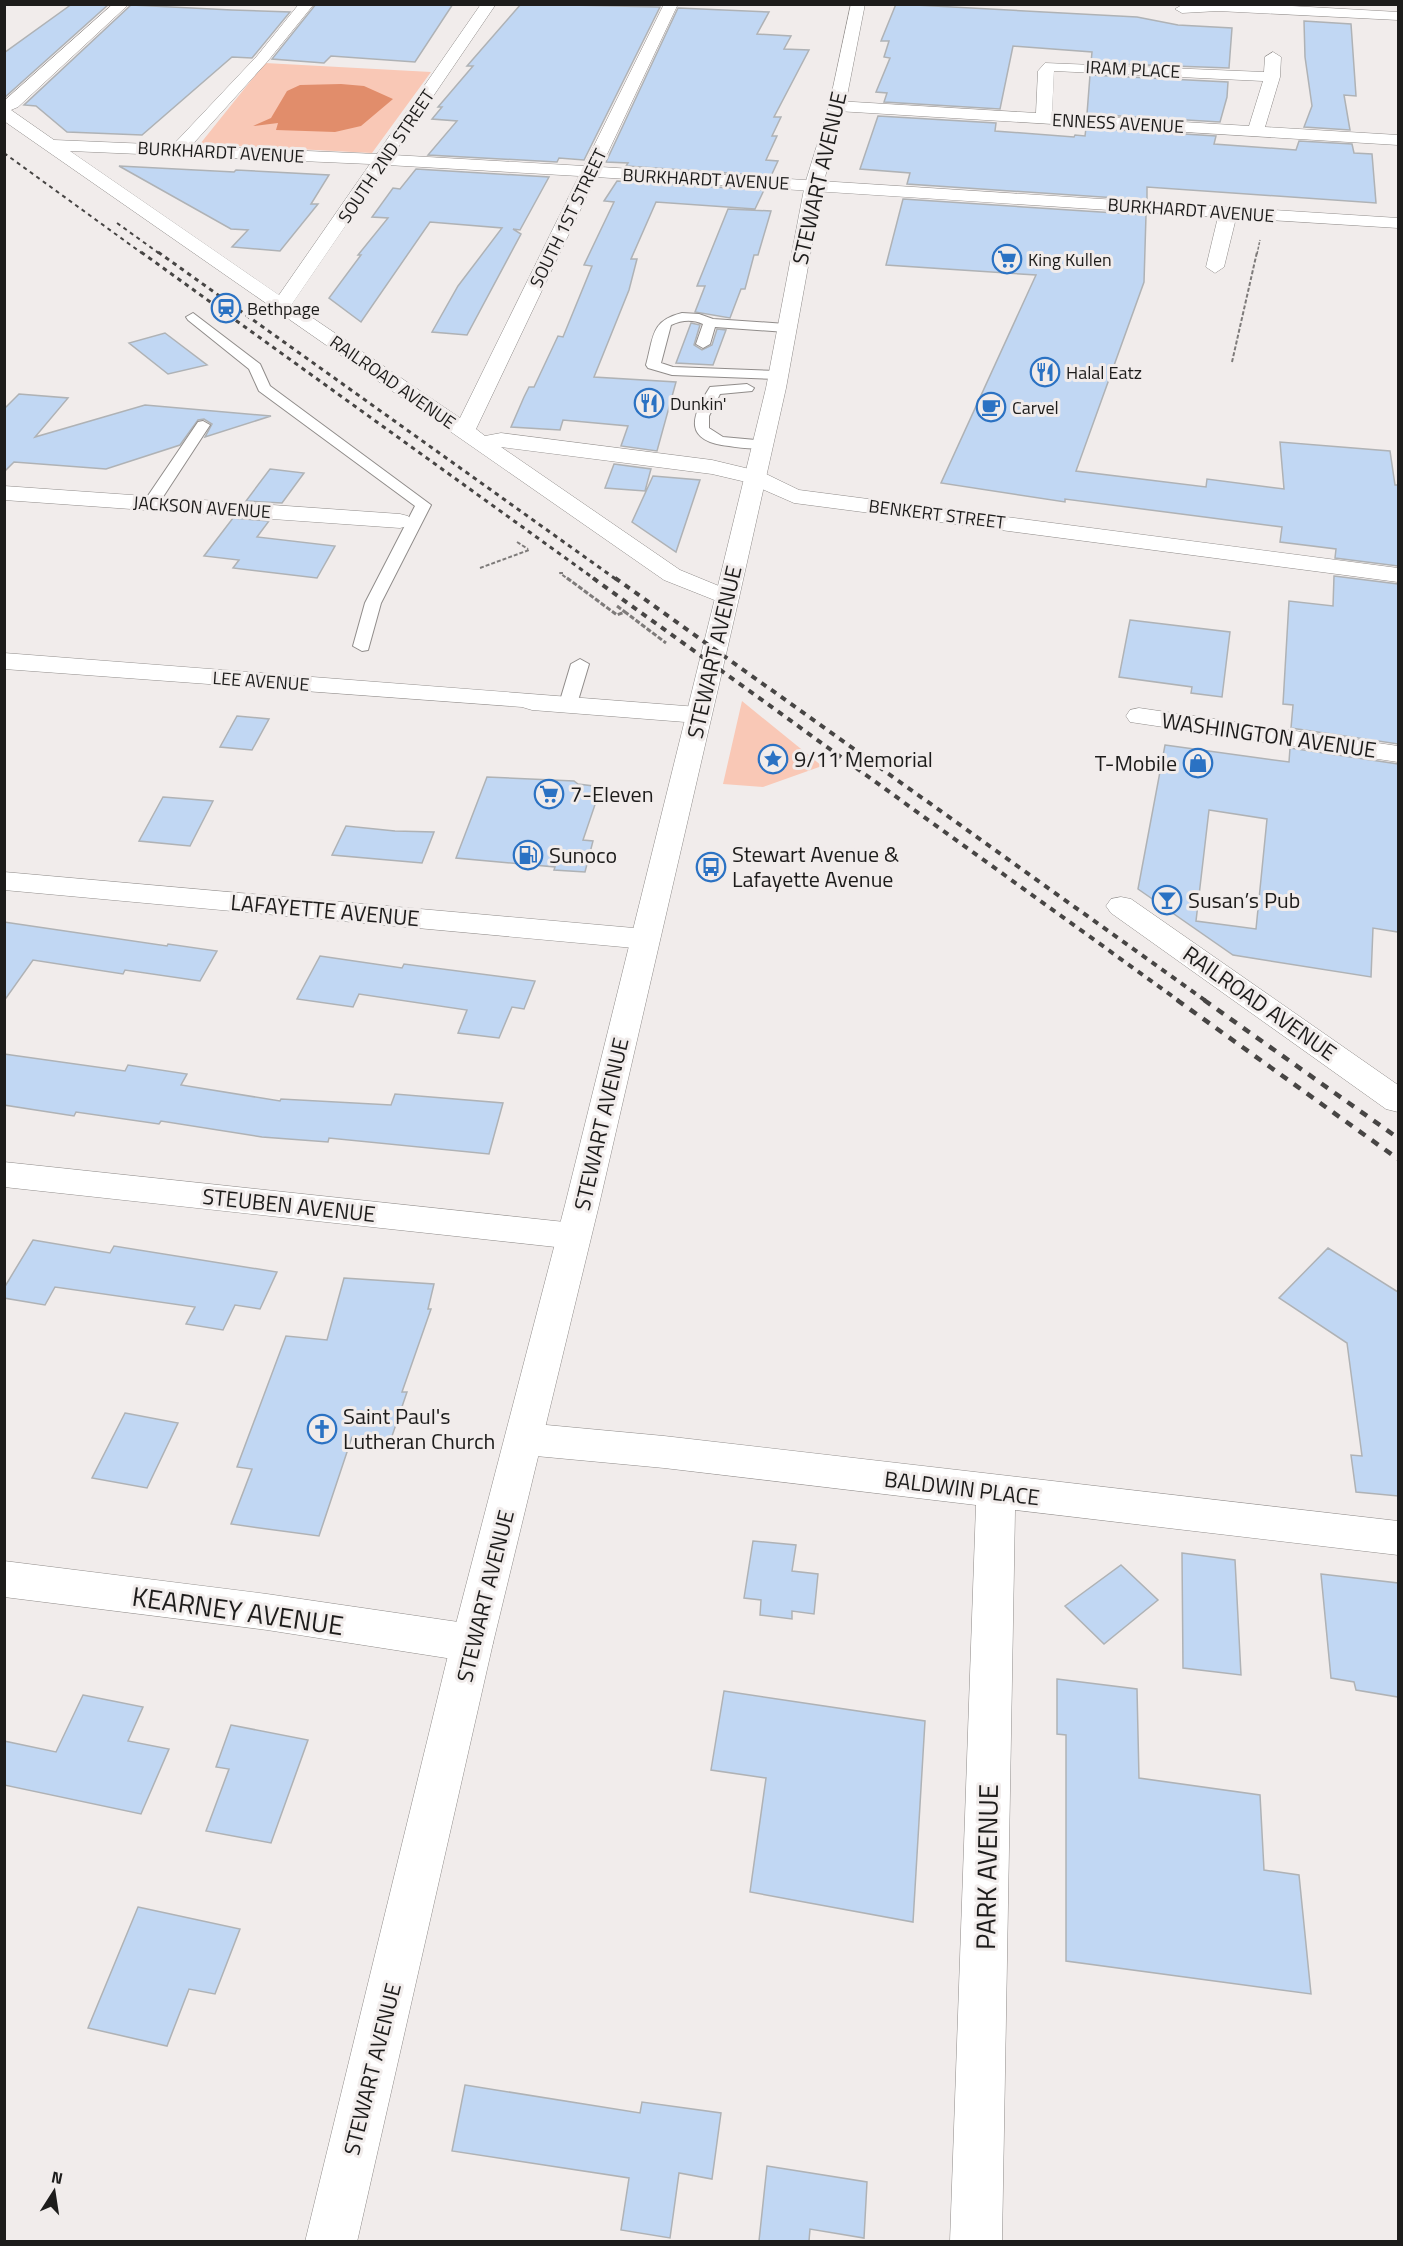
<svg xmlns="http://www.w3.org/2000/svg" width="1403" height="2246" font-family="'Titillium Web',sans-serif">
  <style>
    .green { fill: #f9c8b6 }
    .water { fill: #e18d6b }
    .building { fill: #c1d7f3; stroke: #afb2b5; stroke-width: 1.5; fill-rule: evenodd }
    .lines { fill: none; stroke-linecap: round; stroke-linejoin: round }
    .service-casing { stroke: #908c8a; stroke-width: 2 }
    .minor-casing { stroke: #908c8a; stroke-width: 1 }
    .secondary-casing { stroke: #908c8a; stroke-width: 1 }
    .path-far2 { stroke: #7e7b7a; stroke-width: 1.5; stroke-dasharray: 3 1.5; stroke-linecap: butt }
    .path-far1 { stroke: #7e7b7a; stroke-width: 2; stroke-dasharray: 4 2; stroke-linecap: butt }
    .path { stroke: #7e7b7a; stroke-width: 3; stroke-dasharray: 5 2; stroke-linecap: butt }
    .service { fill: #fff; fill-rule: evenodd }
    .minor { fill: #fff; fill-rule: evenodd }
    .secondary { fill: #fff; fill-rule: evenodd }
    .rail-far3 { stroke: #474544; stroke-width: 2; stroke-dasharray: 4 4; stroke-linecap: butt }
    .rail-far2 { stroke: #474544; stroke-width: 3; stroke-dasharray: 4.5 4.5; stroke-linecap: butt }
    .rail-far1 { stroke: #474544; stroke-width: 4; stroke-dasharray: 6 6; stroke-linecap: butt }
    .rail { stroke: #474544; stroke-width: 4.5; stroke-dasharray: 8 8; stroke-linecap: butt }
    .labels { text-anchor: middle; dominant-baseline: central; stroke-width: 6; stroke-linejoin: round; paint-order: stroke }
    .far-street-label { font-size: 18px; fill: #1d1c1b; stroke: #f1eceb }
    .far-poi-label { font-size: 18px; fill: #1d1c1b; stroke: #f1eceb; text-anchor: start }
    .street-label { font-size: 22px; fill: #1d1c1b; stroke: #f1eceb }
    .poi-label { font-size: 22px; fill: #1d1c1b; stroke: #f1eceb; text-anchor: start }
    .near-street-label { font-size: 27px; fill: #1d1c1b; stroke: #f1eceb }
  </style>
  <rect width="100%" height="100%" fill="#f1eceb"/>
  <!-- green -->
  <path class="green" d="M 265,63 L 431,72 L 372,153 L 200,144 Z
    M 742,701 L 822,766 L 763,787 L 723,784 Z"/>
  <!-- water -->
  <path class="water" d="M 341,84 L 364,86 L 393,99 L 361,126 L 335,132 L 276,130 L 278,123 L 253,126 L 271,118 L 287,91 L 300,85 Z"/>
  <!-- building -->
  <path class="building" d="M 72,4 L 109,4 L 4,98 L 4,53 Z
    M 316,4 L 453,4 L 415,62 L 331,56 L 324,63 L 272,59 Z
    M 521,4 L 660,7 L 584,160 L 559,158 L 557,162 L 428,155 L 457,121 L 432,119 L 442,107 L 438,107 L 473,66 L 467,66 Z
    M 896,4 L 1137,17 L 1178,25 L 1232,28 L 1229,68 L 1091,63 L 1092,52 L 1013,46 L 1000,109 L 884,102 L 887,93 L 876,92 L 890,58 L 884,57 L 889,41 L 881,41 Z
    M 131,5 L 232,10 L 290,12 L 252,58 L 232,57 L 142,135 L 67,132 L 36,106 L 24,105 Z
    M 678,8 L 769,12 L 757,34 L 791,36 L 784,49 L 809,50 L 774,117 L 781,117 L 772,136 L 777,136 L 766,160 L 778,161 L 771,176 L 626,166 L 628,163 L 606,162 Z
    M 1304,21 L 1351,24 L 1356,96 L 1344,95 L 1350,130 L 1304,127 L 1312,106 L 1305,57 Z
    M 1090,75 L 1228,82 L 1227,97 L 1220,122 L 1087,114 Z
    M 878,116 L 996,123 L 995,131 L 1074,137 L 1075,135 L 1085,136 L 1086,128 L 1216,136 L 1214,144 L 1296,150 L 1299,141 L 1352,144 L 1354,153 L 1372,154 L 1376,203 L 1147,187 L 1147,200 L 907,184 L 910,173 L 860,169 Z
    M 119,166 L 234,172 L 236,170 L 329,175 L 311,204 L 318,204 L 280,251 L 232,247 L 248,230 L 231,229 Z
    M 416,169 L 549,177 L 520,230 L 513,229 L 521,234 L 467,335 L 432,332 L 458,286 L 502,228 L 430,222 L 361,322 L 329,298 L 361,255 L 358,255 L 388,218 L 372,217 L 393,188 L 400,189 Z
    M 617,181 L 764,190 L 755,209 L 656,202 L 631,259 L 637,259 L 629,290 L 594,377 L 676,382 L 657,451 L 621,446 L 628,426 L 563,420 L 560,430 L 511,427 L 524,397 L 529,387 L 534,387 L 558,336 L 563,337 L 592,266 L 584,265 L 614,202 L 604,201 Z
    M 903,199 L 1146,215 L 1144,282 L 1076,471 L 1206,487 L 1207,479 L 1284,489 L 1280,442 L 1390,451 L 1395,485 L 1398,485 L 1398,566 L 1335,558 L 1336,549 L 1280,542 L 1282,527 L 1065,499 L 1065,502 L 941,483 L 1036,275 L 886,265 Z
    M 728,209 L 771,211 L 758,255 L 754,255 L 745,289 L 741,289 L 730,318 L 695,312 L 705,286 L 697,286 Z
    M 691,323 L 700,325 L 694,345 L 702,350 L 712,345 L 717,329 L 726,330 L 713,365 L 676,363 Z
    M 165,333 L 207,365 L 168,374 L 129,343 Z
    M 19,394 L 68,398 L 35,437 L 145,405 L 271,416 L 205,437 L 212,424 L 204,419 L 198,420 L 180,445 L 106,469 L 14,462 L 4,472 L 4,409 Z
    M 614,464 L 651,469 L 645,491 L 605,488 Z
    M 270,469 L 304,473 L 282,503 L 246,501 Z
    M 653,476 L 700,480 L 676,552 L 632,522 Z
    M 233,518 L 269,521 L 257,537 L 335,546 L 317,578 L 233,568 L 239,560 L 204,556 Z
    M 1334,576 L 1398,584 L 1398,744 L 1291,728 L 1293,705 L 1283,704 L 1289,601 L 1333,606 Z
    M 1130,620 L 1230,632 L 1222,697 L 1191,693 L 1192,687 L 1119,677 Z
    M 237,716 L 269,719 L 252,750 L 220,747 Z
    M 1165,745 L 1289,762 L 1290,748 L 1398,764 L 1398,932 L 1373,928 L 1371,977 L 1233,955 L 1138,889 ZM 1209,810 L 1267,819 L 1256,929 L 1196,921 Z
    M 487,777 L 574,781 L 578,784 L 601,787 L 583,840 L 593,841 L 585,872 L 554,870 L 555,867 L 456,858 Z
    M 163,797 L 213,801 L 190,846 L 139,841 Z
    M 346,826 L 395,831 L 434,832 L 422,863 L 332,855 Z
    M 4,922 L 167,946 L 168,944 L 217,951 L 200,981 L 125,970 L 123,974 L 33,960 L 4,1001 Z
    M 320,956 L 402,968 L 404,964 L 535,981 L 524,1009 L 512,1007 L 499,1038 L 458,1033 L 467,1010 L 359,994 L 353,1007 L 297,999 Z
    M 4,1054 L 125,1071 L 128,1065 L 187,1074 L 181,1085 L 280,1101 L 281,1099 L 391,1105 L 395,1094 L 503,1103 L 489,1154 L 329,1138 L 328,1142 L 262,1137 L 161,1121 L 159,1124 L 76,1112 L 74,1116 L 4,1105 Z
    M 33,1240 L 110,1253 L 114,1246 L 277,1272 L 260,1309 L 235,1305 L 223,1330 L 186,1324 L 195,1307 L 55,1287 L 45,1305 L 4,1298 L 4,1288 Z
    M 1328,1248 L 1398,1292 L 1398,1496 L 1356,1492 L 1351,1455 L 1362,1456 L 1347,1343 L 1279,1298 Z
    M 344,1278 L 434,1284 L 428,1309 L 431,1309 L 402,1392 L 407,1392 L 390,1442 L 352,1437 L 319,1536 L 231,1524 L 252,1469 L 237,1467 L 286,1336 L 327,1340 Z
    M 125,1413 L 178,1423 L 147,1488 L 92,1478 Z
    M 753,1541 L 796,1545 L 792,1571 L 818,1574 L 814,1614 L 792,1611 L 792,1619 L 760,1615 L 761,1600 L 744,1598 Z
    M 1182,1553 L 1235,1560 L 1241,1675 L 1183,1668 Z
    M 1121,1565 L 1158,1600 L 1104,1644 L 1065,1606 Z
    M 1321,1574 L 1398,1583 L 1398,1697 L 1356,1690 L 1354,1682 L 1331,1678 Z
    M 1057,1679 L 1137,1689 L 1139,1778 L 1260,1795 L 1264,1870 L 1299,1875 L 1311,1994 L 1066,1961 L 1066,1735 L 1057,1734 Z
    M 724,1691 L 925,1721 L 913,1922 L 750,1892 L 766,1778 L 711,1770 Z
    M 83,1695 L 143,1707 L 128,1741 L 169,1749 L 141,1814 L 4,1785 L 4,1741 L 56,1752 Z
    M 231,1725 L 308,1740 L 271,1843 L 206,1831 L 229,1769 L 216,1767 Z
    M 138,1907 L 240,1929 L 215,1994 L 189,1989 L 167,2046 L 88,2028 Z
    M 465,2085 L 640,2113 L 642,2102 L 721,2113 L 712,2179 L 679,2173 L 670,2238 L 621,2230 L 629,2178 L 452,2151 Z
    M 767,2166 L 867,2182 L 864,2238 L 810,2229 L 809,2241 L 759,2241 Z"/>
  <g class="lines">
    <!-- service casing -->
    <g class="service-casing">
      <path id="service" d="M 193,313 L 260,364 L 270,386 L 431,505 L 381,603 L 368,650 L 362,651 L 353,646 L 365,603 L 415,506 L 259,391 L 249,369 L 188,320 L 186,317 Z
        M 682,313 L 699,314 L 713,319 L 786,324 L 793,328 L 786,332 L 715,327 L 710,344 L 703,348 L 696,344 L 703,324 C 692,319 682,320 671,325 L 661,363 L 673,367 L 778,371 L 785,375 L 778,379 L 672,375 L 648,368 L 646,365 C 654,337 650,321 682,313 Z
        M 747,384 L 754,388 L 752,391 L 720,394 L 709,416 L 709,428 L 723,437 L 767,441 L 769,444 L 767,447 C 756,450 741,448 729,446 C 684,441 690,418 710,387 Z
        M 203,421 L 210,425 L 159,503 L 156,506 L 146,506 L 143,503 L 198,422 Z
        M 580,659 L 589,664 L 577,704 L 568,709 L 562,708 L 559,704 L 571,664 Z"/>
    </g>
    <!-- minor casing -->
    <g class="minor-casing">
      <path id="minor" d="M 113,4 L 129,4 L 18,107 L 11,110 L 54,140 L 173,145 L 257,56 L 299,4 L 314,4 L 267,62 L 191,146 L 377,154 L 481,4 L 496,4 L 393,155 L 584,166 L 664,4 L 678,4 L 601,167 L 1398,218 L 1398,228 L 1236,218 L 1224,267 L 1215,273 L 1206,267 L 1218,217 L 596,177 L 476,429 L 485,436 L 501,433 L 712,460 L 762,472 L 799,490 L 1398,568 L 1398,582 L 794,503 L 746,482 L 712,474 L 501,447 L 680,570 L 736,593 L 739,598 L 736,603 L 727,605 L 664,580 L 4,121 L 4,101 ZM 70,151 L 370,164 L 279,295 ZM 387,165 L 579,176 L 460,418 L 292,304 Z
        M 1255,4 L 1398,12 L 1398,20 L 1218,11 L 1182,13 L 1175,9 L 1182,5 Z
        M 1273,52 L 1281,57 L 1280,77 L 1265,127 L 1398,135 L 1398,145 L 837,111 L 829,106 L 837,101 L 1036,113 L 1038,71 L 1045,63 L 1264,72 L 1265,57 ZM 1054,71 L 1263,81 L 1249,126 L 1052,114 Z
        M 4,486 L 400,514 L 408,516 L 412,521 L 408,526 L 400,528 L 4,500 Z
        M 4,653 L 698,707 L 707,709 L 711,715 L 707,721 L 698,723 L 532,710 L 522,707 L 4,669 Z
        M 1139,708 L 1398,746 L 1398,762 L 1130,722 L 1126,716 L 1130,710 Z
        M 4,872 L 645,929 L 656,932 L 660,939 L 656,946 L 645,949 L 4,890 Z
        M 1121,897 L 1131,899 L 1398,1085 L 1398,1112 L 1386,1109 L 1111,913 L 1106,906 L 1111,899 Z
        M 4,1162 L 574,1223 L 586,1227 L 591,1236 L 586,1245 L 574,1249 L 4,1187 Z
        M 525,1423 L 664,1436 L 1398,1521 L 1398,1555 L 1015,1510 L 1002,2242 L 950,2242 L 976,1505 L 664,1468 L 525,1455 L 511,1450 L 506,1439 L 511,1428 Z
        M 4,1561 L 267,1594 L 472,1624 L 487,1630 L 493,1643 L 487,1656 L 472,1662 L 267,1630 L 4,1597 Z"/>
    </g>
    <!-- secondary casing -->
    <g class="secondary-casing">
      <path id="secondary" d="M 851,4 L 865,4 L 845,106 L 823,184 L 786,388 L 739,598 L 599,1205 L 493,1643 L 357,2242 L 305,2242 L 451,1643 L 565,1205 L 715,598 L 766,388 L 805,184 L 829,106 Z"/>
    </g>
    <!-- path-far2 -->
    <path class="path-far2" d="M 1257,254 L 1260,240"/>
    <!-- path-far1 -->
    <path class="path-far1" d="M 1232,362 L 1257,252
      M 517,542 L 528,549
      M 480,568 L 529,550
      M 563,573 L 560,573 L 569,580"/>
    <!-- path -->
    <path class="path" d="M 567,578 L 617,615 L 625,612 L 666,643
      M 617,606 L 625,612"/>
    <!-- service -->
    <use href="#service" class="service"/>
    <!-- minor -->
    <use href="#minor" class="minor"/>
    <!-- secondary -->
    <use href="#secondary" class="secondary"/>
    <!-- rail-far3 -->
    <path class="rail-far3" d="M 4,153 L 143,254
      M 117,223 L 160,254"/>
    <!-- rail-far2 -->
    <path class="rail-far2" d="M 141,252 L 596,580
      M 158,252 L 617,580"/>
    <!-- rail-far1 -->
    <path class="rail-far1" d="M 593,578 L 1179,1001
      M 615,578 L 1206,1001"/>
    <!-- rail -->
    <path class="rail" d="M 1177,1000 L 1398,1159
      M 1204,1000 L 1398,1138"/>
  </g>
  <!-- icons -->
  <defs>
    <g id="supermarket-ring" transform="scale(1.5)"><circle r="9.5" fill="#f1eceb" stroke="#2b72c3" stroke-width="1.5"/><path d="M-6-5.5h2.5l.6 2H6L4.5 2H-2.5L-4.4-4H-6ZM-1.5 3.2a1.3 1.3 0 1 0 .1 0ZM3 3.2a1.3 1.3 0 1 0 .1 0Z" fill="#2b72c3"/></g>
    <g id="station-ring" transform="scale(1.5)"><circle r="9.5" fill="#f1eceb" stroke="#2b72c3" stroke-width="1.5"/><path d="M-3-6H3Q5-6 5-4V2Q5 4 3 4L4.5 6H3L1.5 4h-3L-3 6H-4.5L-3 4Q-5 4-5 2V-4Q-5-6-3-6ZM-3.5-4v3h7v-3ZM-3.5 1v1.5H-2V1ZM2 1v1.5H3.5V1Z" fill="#2b72c3"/></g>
    <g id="restaurant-ring" transform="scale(1.5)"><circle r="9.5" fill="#f1eceb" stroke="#2b72c3" stroke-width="1.5"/><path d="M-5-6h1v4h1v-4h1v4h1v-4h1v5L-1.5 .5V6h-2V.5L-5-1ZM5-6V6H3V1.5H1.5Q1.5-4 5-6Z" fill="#2b72c3"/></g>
    <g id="cafe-ring" transform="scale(1.5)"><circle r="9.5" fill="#f1eceb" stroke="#2b72c3" stroke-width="1.5"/><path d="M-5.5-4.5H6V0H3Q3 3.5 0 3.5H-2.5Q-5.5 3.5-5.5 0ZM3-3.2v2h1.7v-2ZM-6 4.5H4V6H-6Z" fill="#2b72c3"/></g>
    <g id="sight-ring" transform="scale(1.5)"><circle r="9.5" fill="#f1eceb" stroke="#2b72c3" stroke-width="1.5"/><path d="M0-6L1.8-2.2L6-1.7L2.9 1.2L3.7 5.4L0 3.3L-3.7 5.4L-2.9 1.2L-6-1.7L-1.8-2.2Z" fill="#2b72c3"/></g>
    <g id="shop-ring" transform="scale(1.5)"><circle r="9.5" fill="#f1eceb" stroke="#2b72c3" stroke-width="1.5"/><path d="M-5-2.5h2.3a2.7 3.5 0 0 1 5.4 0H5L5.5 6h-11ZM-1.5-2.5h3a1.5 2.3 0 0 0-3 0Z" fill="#2b72c3"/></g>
    <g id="fuel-ring" transform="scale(1.5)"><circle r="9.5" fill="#f1eceb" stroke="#2b72c3" stroke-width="1.5"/><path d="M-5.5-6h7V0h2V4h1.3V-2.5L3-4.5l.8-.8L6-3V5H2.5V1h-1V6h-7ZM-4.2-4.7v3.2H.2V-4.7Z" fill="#2b72c3"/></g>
    <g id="bus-ring" transform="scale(1.5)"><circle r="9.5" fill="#f1eceb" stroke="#2b72c3" stroke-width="1.5"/><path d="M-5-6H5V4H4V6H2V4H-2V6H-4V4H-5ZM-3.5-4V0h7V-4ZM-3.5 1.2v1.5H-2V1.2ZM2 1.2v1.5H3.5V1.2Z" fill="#2b72c3"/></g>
    <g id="bar-ring" transform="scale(1.5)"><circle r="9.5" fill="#f1eceb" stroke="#2b72c3" stroke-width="1.5"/><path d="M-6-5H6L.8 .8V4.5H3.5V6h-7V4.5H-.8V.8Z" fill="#2b72c3"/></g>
    <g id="church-ring" transform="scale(1.5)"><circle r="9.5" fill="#f1eceb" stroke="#2b72c3" stroke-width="1.5"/><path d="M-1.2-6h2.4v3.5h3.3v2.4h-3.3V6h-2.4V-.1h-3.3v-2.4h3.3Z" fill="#2b72c3"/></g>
  </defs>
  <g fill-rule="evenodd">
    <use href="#supermarket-ring" x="1007" y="259"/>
    <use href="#station-ring" x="226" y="308"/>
    <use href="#restaurant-ring" x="1045" y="372"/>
    <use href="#restaurant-ring" x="649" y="403"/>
    <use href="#cafe-ring" x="991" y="407"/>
    <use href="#sight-ring" x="773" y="759"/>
    <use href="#shop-ring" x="1198" y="763"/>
    <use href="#supermarket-ring" x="549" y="794"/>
    <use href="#fuel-ring" x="528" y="855"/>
    <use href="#bus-ring" x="711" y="867"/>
    <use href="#bar-ring" x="1167" y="900"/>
    <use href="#church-ring" x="322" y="1429"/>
  </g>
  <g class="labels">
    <!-- far-street labels -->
    <g class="far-street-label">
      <text transform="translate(1133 69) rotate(3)">IRAM PLACE</text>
      <text transform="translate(1118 123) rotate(3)">ENNESS AVENUE</text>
      <text transform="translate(221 152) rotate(3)">BURKHARDT AVENUE</text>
      <text transform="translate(386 156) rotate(-56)">SOUTH 2ND STREET</text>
      <text transform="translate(706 179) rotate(3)">BURKHARDT AVENUE</text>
      <text transform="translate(1191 210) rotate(4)">BURKHARDT AVENUE</text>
      <text transform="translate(568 218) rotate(-64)">SOUTH 1ST STREET</text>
      <text transform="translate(393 382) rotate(35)">RAILROAD AVENUE</text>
      <text transform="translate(202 507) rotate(4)">JACKSON AVENUE</text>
      <text transform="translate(937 514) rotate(7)">BENKERT STREET</text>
      <text transform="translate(261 681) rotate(4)">LEE AVENUE</text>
    </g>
    <!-- far-poi labels -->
    <g class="far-poi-label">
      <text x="1028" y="259">King Kullen</text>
      <text x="247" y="308">Bethpage</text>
      <text x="1066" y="372">Halal Eatz</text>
      <text x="670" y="403">Dunkin'</text>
      <text x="1012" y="407">Carvel</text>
    </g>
    <!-- street labels -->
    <g class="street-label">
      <text transform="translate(819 178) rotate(-77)">STEWART AVENUE</text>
      <text transform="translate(714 652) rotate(-77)">STEWART AVENUE</text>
      <text transform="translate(1269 735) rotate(8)">WASHINGTON AVENUE</text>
      <text transform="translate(325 910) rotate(5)">LAFAYETTE AVENUE</text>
      <text transform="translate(1260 1003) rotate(35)">RAILROAD AVENUE</text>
      <text transform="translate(601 1124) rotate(-77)">STEWART AVENUE</text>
      <text transform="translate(289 1205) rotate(6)">STEUBEN AVENUE</text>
      <text transform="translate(962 1488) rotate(7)">BALDWIN PLACE</text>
      <text transform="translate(485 1596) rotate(-76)">STEWART AVENUE</text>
      <text transform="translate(372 2069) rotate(-76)">STEWART AVENUE</text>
    </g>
    <!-- poi labels -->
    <g class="poi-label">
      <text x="794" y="759">9/11 Memorial</text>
      <text x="1177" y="763" text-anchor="end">T-Mobile</text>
      <text x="570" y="794">7-Eleven</text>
      <text x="732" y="854">Stewart Avenue &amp;<tspan x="732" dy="25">Lafayette Avenue</tspan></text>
      <text x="549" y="855">Sunoco</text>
      <text x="1188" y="900">Susan’s Pub</text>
      <text x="343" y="1416">Saint Paul's<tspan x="343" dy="25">Lutheran Church</tspan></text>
    </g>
    <!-- near-street labels -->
    <g class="near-street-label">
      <text transform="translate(238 1610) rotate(8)">KEARNEY AVENUE</text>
      <text transform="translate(986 1867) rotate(-89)">PARK AVENUE</text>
    </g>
  </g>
  <!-- border -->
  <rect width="1403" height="2246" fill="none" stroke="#1d1c1b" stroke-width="12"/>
  <!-- north arrow -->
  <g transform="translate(54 2192) rotate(12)" stroke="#f1eceb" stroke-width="4.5" paint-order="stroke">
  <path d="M0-4.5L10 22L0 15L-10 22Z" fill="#1d1c1b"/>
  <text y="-9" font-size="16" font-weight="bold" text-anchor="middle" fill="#1d1c1b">N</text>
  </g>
</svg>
